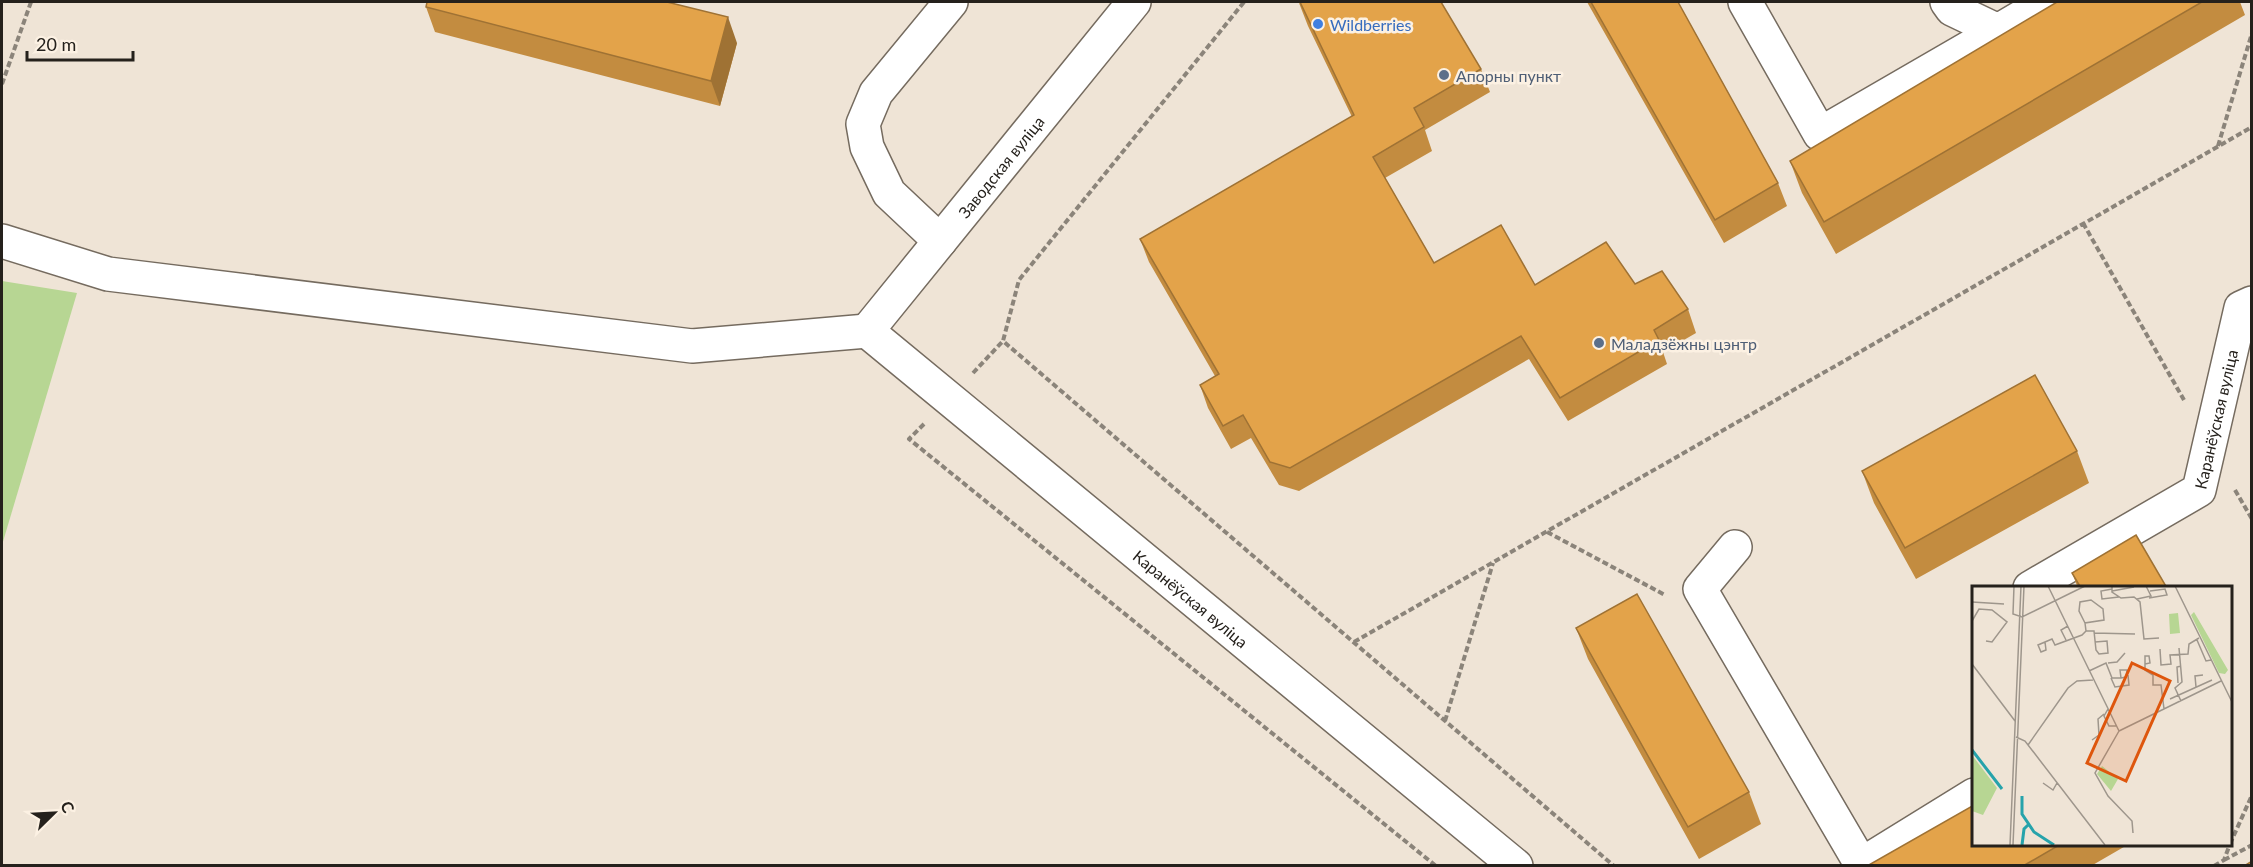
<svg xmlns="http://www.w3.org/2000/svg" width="2253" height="867" font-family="Lato,sans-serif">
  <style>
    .green { fill: #b7d693 }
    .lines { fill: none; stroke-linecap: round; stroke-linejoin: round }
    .minor-casing { stroke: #756b5f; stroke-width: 36 }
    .path { stroke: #8b847a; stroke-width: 4; stroke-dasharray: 6 3; stroke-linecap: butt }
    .minor { stroke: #fff; stroke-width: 33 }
    .wall { fill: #c38c40 }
    .shaded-wall { fill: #9f7234 }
    .building { fill: #e3a34a; stroke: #9f7234; stroke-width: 1.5 }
    .shop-dot { fill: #3f7fe0; stroke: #fcf1e3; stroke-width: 2 }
    .service-dot { fill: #5c6f8a; stroke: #fcf1e3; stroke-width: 2 }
    .labels { text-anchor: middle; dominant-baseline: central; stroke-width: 5; stroke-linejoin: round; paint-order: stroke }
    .shop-label { font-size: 16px; fill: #366cbe; stroke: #fcf1e3; text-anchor: start }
    .service-label { font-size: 16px; fill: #4e5e75; stroke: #fcf1e3; text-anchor: start }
    .street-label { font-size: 16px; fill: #25211c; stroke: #fcf1e3 }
    .inset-river { fill: none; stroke: #26a3ab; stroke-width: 3 }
    .inset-road { fill: none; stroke: #9e968c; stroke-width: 1.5 }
    .view { fill: #de560d; fill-opacity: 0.15; stroke: #de560d; stroke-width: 3 }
    .inset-edge { fill: none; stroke: #25211c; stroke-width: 3 }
  </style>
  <rect width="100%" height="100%" fill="#efe4d6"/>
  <!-- green -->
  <path class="green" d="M 2,281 L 77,293 L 2,545 Z"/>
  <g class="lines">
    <!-- minor casing -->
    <g class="minor-casing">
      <g id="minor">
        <path d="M 1745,2 L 1820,134 L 1998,31"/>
        <path d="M 1947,2 L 1952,9 L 1998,31 L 2047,2"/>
        <path d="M 2,241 L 108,274 L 692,346 L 867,331"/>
        <path d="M 940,241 L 889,193 L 867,147 L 863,124 L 876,93 L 951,2"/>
        <path id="s1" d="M 867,331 L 1516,866"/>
        <path id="s2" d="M 867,331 L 1134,2"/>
        <path d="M 1735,547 L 1700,589 L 1861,864"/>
        <path id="s3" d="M 2030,588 L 2199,490 L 2241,308 L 2252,303"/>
        <path d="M 1859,866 L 1974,795"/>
      </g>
    </g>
    <!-- path -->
    <path class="path" d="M 1244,2 L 1019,280 L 1003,341 L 1614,866
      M 2,84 L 31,2
      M 2218,146 L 2252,33
      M 2083,223 L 2184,400
      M 973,373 L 1003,341
      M 924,424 L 909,439 L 1436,866
      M 2235,490 L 2252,519
      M 1547,532 L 1665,595
      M 1354,642 L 2252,127
      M 1445,721 L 1493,563
      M 2230,844 L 2252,795
      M 2224,860 L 2252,845
      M 2214,866 L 2224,860 L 2230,844"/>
    <!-- minor -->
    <use href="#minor" class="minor"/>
  </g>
  <!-- wall -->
  <path class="wall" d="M 1587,2 L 1678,2 L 1778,183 L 1787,206 L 1724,243 Z
    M 2057,2 L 2240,2 L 2245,15 L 1836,254 L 1802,193 L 1790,161 Z
    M 1299,3 L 1481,69 L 1490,92 L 1425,130 L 1432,151 L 1385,178 L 1434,263 L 1535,285 L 1635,284 L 1688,309 L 1696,333 L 1663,352 L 1667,364 L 1568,421 L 1529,359 L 1299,491 L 1279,485 L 1251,438 L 1231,449 L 1208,408 L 1200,385 L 1215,376 L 1149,262 L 1140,239 L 1352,117 L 1308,26 Z
    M 426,7 L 737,43 L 720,106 L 435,32 Z
    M 2077,451 L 2089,483 L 1916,579 L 1874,503 L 1862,471 Z
    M 2072,573 L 2167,588 L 2078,588 Z
    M 1576,628 L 1749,792 L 1761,824 L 1699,859 L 1588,659 Z
    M 1974,844 L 2129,844 L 2091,866 L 1867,866 Z"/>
  <!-- shaded-wall -->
  <path class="shaded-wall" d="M 728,17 L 737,43 L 720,106 L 711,81 Z"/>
  <!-- building -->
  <path class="building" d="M 427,2 L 667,2 L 728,17 L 711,81 L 426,7 Z
    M 1300,2 L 1441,2 L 1481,69 L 1414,108 L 1424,127 L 1373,157 L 1434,263 L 1501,225 L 1535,285 L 1606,242 L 1635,284 L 1662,271 L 1688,309 L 1654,330 L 1659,340 L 1560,398 L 1521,336 L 1290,468 L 1270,462 L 1243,415 L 1223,426 L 1200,385 L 1219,374 L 1140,239 L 1354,115 Z
    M 1591,2 L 1678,2 L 1778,183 L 1715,220 Z
    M 2057,2 L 2202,2 L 1824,222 L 1790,161 Z
    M 2035,375 L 2077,451 L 1905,548 L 1862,471 Z
    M 2136,535 L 2167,588 L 2081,588 L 2072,573 Z
    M 1637,594 L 1749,792 L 1688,827 L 1576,628 Z
    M 1974,805 L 1974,844 L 2061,844 L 2023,866 L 1867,866 Z
    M 2252,861 L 2252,866 L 2244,866 Z"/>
  <!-- markers -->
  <circle class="shop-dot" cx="1318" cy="24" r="6"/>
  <g class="service-dot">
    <circle cx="1444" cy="75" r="6"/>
    <circle cx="1599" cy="343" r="6"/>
  </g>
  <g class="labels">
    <!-- shop labels -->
    <g class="shop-label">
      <text x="1330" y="24">Wildberries</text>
    </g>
    <!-- service labels -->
    <g class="service-label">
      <text x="1456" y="75">Апорны пункт</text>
      <text x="1611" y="343">Маладзёжны цэнтр</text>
    </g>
    <!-- street labels -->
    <g class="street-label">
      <text stroke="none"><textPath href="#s2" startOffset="212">Заводская вуліца</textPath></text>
      <text stroke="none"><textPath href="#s3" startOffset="268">Каранёўская вуліца</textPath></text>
      <text stroke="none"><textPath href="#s1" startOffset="420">Каранёўская вуліца</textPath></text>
    </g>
  </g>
  <!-- overview -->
  <g transform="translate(1972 586)">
    <rect width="260" height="260" fill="#efe4d6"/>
    <path d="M 222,26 L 256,84 L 253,88 L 247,87 L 219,29 ZM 206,27 L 208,47 L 198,48 L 197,28 ZM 0,169 L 25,202 L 11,229 L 0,225 ZM 130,180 L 146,193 L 139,205 L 125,188 Z" fill="#b7d693"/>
    <path class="inset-river" d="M 0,164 L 30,203M 50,210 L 50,228 L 62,246 L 82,259M 50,259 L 52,243 L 56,239"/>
    <path class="inset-road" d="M 42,0 L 41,28 L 50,31 L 113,0M 76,0 L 147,145M 140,0 L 140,6 L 149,12 L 162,11 L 168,16 L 172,53 L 187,52M 203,0 L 260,116M 140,3 L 129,5 L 130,13 L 147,11M 140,5 L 162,1M 177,12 L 195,9 L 193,3 L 178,5M 165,13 L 179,10 L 174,0M 0,16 L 32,18M 0,35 L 7,23 L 20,24 L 35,36 L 20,56 L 14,55M 114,45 L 122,45 L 124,64 L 127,68 L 136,67 L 135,55 L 123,56M 122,47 L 163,48M 94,54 L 89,44 L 96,40M 225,54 L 234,75 L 239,74M 73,56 L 74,64 L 69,66 L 66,59 L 80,53 L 83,59 L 110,49 L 114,45 L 113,37 L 132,34 L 131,23 L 119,14 L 108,16 L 107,25 L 113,37M 207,62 L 210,96 L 203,102 L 209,115M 188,63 L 189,79 L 199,78 L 198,69 L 216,68 L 217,58 L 227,52M 136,77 L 145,76 L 153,67M 0,78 L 43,135M 173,78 L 178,77 L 177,70 L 173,70 L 173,84 L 181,89 L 181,99 L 189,99 L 192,123M 117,85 L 134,77 L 140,92 L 149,92 L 154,91 L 155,84 L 148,84 L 149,92M 139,92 L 143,101 L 157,99 L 156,89M 206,97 L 205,81 L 209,80M 224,101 L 223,90 L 231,89M 198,113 L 240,94M 136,123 L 132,130 L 137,140 L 145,140M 147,145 L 123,187 L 136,210 L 160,235 L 161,247M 147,145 L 249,95M 44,151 L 53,155 L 133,259M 120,154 L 127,149 L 126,133 L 132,128M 56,159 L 96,102 L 105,95 L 121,94M 71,197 L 81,204 L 85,197M 38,259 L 49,0M 41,259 L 52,0"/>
    <path class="view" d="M 160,77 L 198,95 L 154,195 L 115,177 Z"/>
    <rect width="260" height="260" class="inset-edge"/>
  </g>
  <!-- border -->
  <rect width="2253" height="867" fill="none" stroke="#25211c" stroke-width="6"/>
  <!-- north arrow -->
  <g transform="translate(54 813) rotate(66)" stroke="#fcf1e3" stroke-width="4.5" paint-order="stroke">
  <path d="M0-4.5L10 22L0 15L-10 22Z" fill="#25211c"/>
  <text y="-9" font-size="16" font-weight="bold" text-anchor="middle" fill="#25211c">С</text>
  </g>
  <!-- scale -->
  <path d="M27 51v9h106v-9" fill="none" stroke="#25211c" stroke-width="3"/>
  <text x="36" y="51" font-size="18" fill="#25211c" stroke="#fcf1e3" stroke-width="4.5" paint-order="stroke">20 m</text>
</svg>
